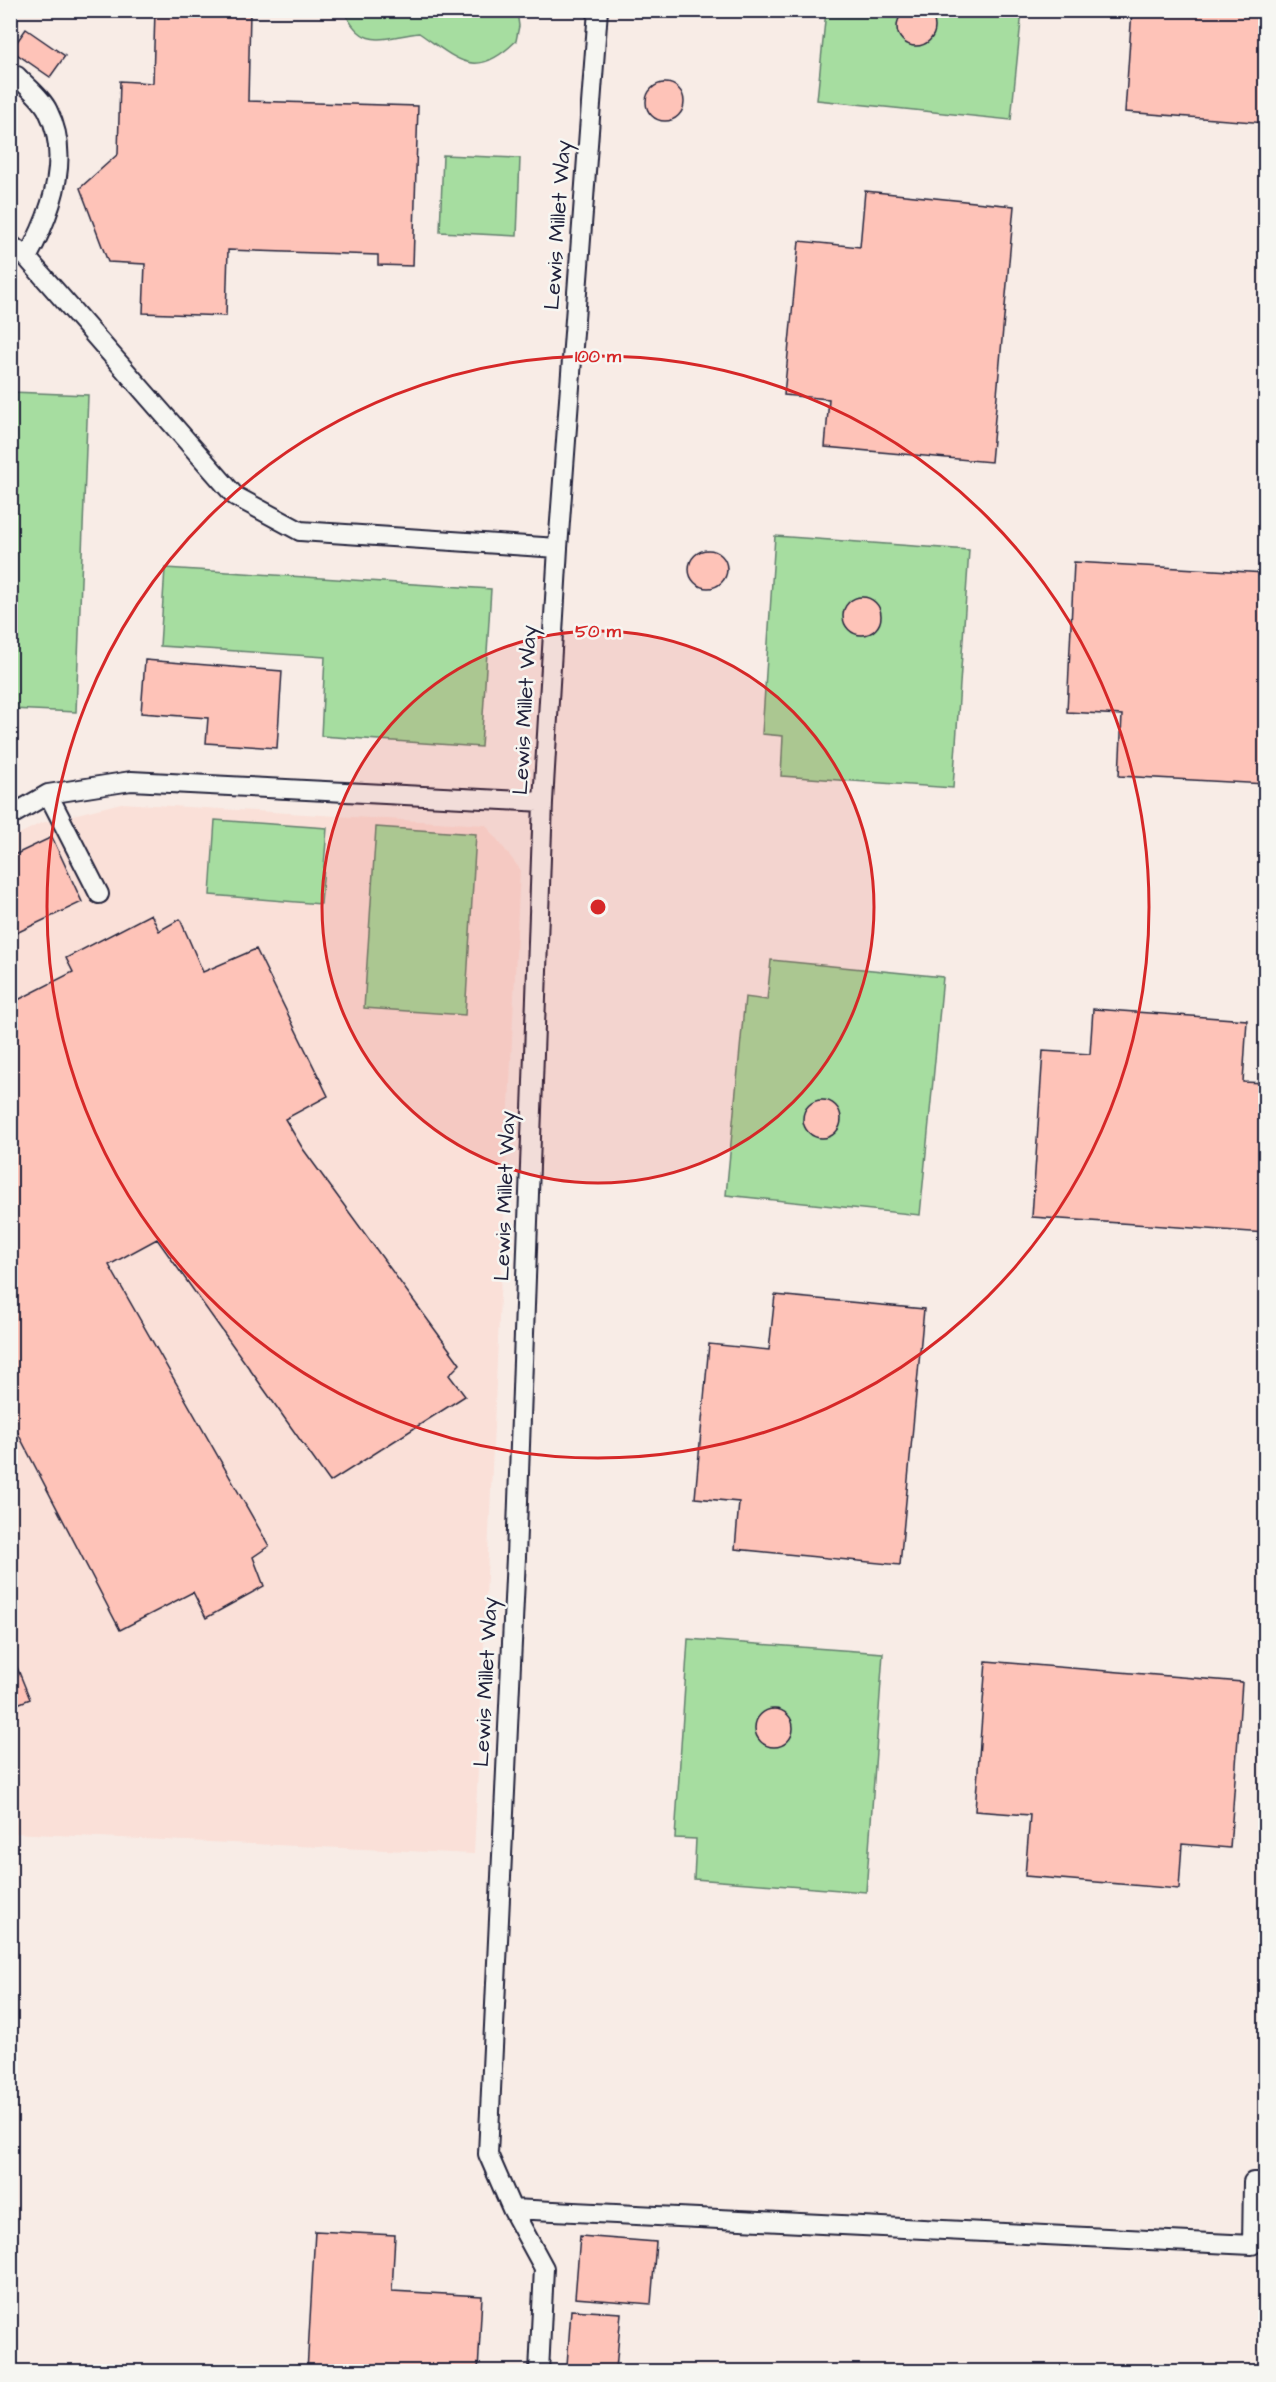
<svg xmlns="http://www.w3.org/2000/svg" width="1276" height="2382" font-family="'Architects Daughter',sans-serif">
  <style>
    .built { fill: #fae0d8 }
    .green { fill: #a6dda0; stroke: #64806e; stroke-width: 1.5 }
    .building { fill: #fec3b8; stroke: #22223b; stroke-width: 1.5 }
    .lines { fill: none; stroke-linecap: round; stroke-linejoin: round }
    .service-casing { stroke: #22223b; stroke-width: 22 }
    .service { stroke: #f6f6f2; stroke-width: 18 }
    .ring { fill: none; stroke: #d62828; stroke-width: 3 }
    .labels { text-anchor: middle; dominant-baseline: central; stroke-width: 5; stroke-linejoin: round; paint-order: stroke }
    .street-label { font-size: 22px; fill: #22223b; stroke: #f6f6f2 }
    .centre { fill: #d62828; stroke: #f6f6f2; stroke-width: 3 }
    .ring-label { font-size: 18px; text-anchor: middle; font-weight: bold; fill: #d62828; stroke: #f6f6f2; stroke-width: 5; stroke-linejoin: round; paint-order: stroke }
  </style>
  <rect width="100%" height="100%" fill="#f8ece6"/>
  <filter id="ink" filterUnits="userSpaceOnUse"><feTurbulence type="fractalNoise" baseFrequency=".0167" numOctaves="2"/><feDisplacementMap in="SourceGraphic" scale="12" xChannelSelector="R" yChannelSelector="G"/><feConvolveMatrix kernelMatrix="1 2 1 2 8 2 1 2 1" color-interpolation-filters="sRGB"/></filter>
  <g filter="url(#ink)">
    <!-- built -->
    <path class="built" d="M 121,803 L 486,825 L 520,869 L 474,1854 L 11,1833 L 11,838 L 41,823 Z"/>
    <!-- green -->
    <path class="green" d="M 344,11 L 517,11 L 519,26 L 516,41 C 475,81 459,60 419,33 C 382,37 364,52 344,11 Z
      M 826,11 L 1022,11 L 1011,120 L 817,100 Z
      M 443,155 L 520,158 L 517,236 L 440,232 Z
      M 11,392 L 88,395 L 76,712 L 11,709 Z
      M 775,536 L 969,550 L 953,788 L 781,776 L 783,736 L 762,734 Z
      M 165,568 L 491,589 L 481,747 L 321,736 L 325,657 L 160,646 Z
      M 215,820 L 327,828 L 321,904 L 210,895 Z
      M 376,827 L 476,834 L 465,1015 L 364,1008 Z
      M 771,960 L 943,977 L 920,1215 L 726,1195 L 745,997 L 767,1000 Z
      M 688,1639 L 883,1653 L 866,1892 L 694,1879 L 696,1839 L 675,1838 Z"/>
    <!-- building -->
    <path class="building" d="M897 27a19 19 0 1 1 38 0a19 19 0 1 1-38 0Z
      M 155,10 L 250,11 L 248,101 L 418,106 L 413,266 L 378,265 L 378,255 L 228,250 L 226,316 L 143,313 L 145,264 L 108,262 L 80,188 L 118,154 L 120,81 L 153,83 Z
      M 1132,10 L 1266,10 L 1266,123 L 1125,112 Z
      M 26,29 L 65,56 L 50,77 L 11,50 Z
      M646 102a19 19 0 1 1 38 0a19 19 0 1 1-38 0Z
      M 865,191 L 1014,206 L 991,462 L 825,447 L 829,399 L 784,395 L 799,241 L 860,247 Z
      M689 569a19 19 0 1 1 38 0a19 19 0 1 1-38 0Z
      M 1074,562 L 1266,573 L 1266,784 L 1119,776 L 1122,715 L 1067,712 Z
      M843 616a19 19 0 1 1 38 0a19 19 0 1 1-38 0Z
      M 145,660 L 282,671 L 277,748 L 206,743 L 208,718 L 141,713 Z
      M 52,837 L 82,902 L 10,936 L 10,857 Z
      M 151,914 L 159,931 L 180,919 L 203,972 L 256,949 L 328,1096 L 285,1119 L 303,1149 L 460,1364 L 449,1375 L 465,1396 L 330,1482 L 157,1239 L 109,1265 L 269,1546 L 253,1557 L 264,1586 L 206,1618 L 193,1592 L 120,1630 L 10,1418 L 10,1004 L 73,972 L 66,958 Z
      M 1093,1009 L 1247,1020 L 1243,1082 L 1266,1083 L 1266,1233 L 1032,1217 L 1043,1051 L 1090,1054 Z
      M803 1119a19 19 0 1 1 38 0a19 19 0 1 1-38 0Z
      M 775,1295 L 924,1309 L 900,1565 L 735,1549 L 739,1502 L 695,1498 L 709,1344 L 769,1350 Z
      M 10,1650 L 30,1699 L 10,1707 Z
      M 986,1661 L 1242,1682 L 1230,1848 L 1182,1844 L 1179,1889 L 1025,1876 L 1030,1815 L 975,1811 Z
      M755 1728a19 19 0 1 1 38 0a19 19 0 1 1-38 0Z
      M 315,2231 L 395,2235 L 392,2291 L 482,2296 L 478,2372 L 307,2372 Z
      M 580,2236 L 656,2242 L 651,2304 L 575,2298 Z
      M 571,2310 L 621,2313 L 616,2369 L 567,2365 Z"/>
    <g class="lines">
      <!-- service casing -->
      <g class="service-casing">
        <path id="service" d="M 10,74 L 17,76 C 26,86 42,98 48,111 C 72,158 50,216 27,258
          M 10,244 L 27,258 L 235,496 L 300,531 L 558,548
          M 48,794 L 99,894
          M 10,816 L 48,794 L 131,781 L 543,802
          M 512,2209 L 1252,2245 L 1253,2182 L 1266,2182
          M 539,2372 L 544,2268 L 512,2209 L 488,2154 L 516,1557 L 543,802 L 558,548 L 598,10"/>
      </g>
      <!-- service -->
      <use href="#service" class="service"/>
    </g>
  </g>
  <!-- distance rings -->
  <circle cx="598" cy="907" r="276" fill="#d62828" fill-opacity=".12"/>
  <g class="ring">
    <circle cx="598" cy="907" r="276"/>
    <circle cx="598" cy="907" r="551"/>
  </g>
  <g class="labels">
    <!-- street labels -->
    <g class="street-label">
      <text transform="translate(558 225) rotate(-86)">Lewis Millet Way</text>
      <text transform="translate(525 710) rotate(-87)">Lewis Millet Way</text>
      <text transform="translate(505 1196) rotate(-88)">Lewis Millet Way</text>
      <text transform="translate(486 1682) rotate(-87)">Lewis Millet Way</text>
    </g>
  </g>
  <circle cx="598" cy="907" r="9" class="centre"/>
  <g class="ring-label">
    <text x="598" y="362">100 m</text>
    <text x="598" y="637">50 m</text>
  </g>
  <!-- margin -->
  <rect width="1276" height="2382" fill="none" stroke="#f6f6f2" stroke-width="36"/>
  <rect x="18" y="18" width="1240" height="2346" fill="none" stroke="#22223b" stroke-width="2" filter="url(#ink)"/>
</svg>
